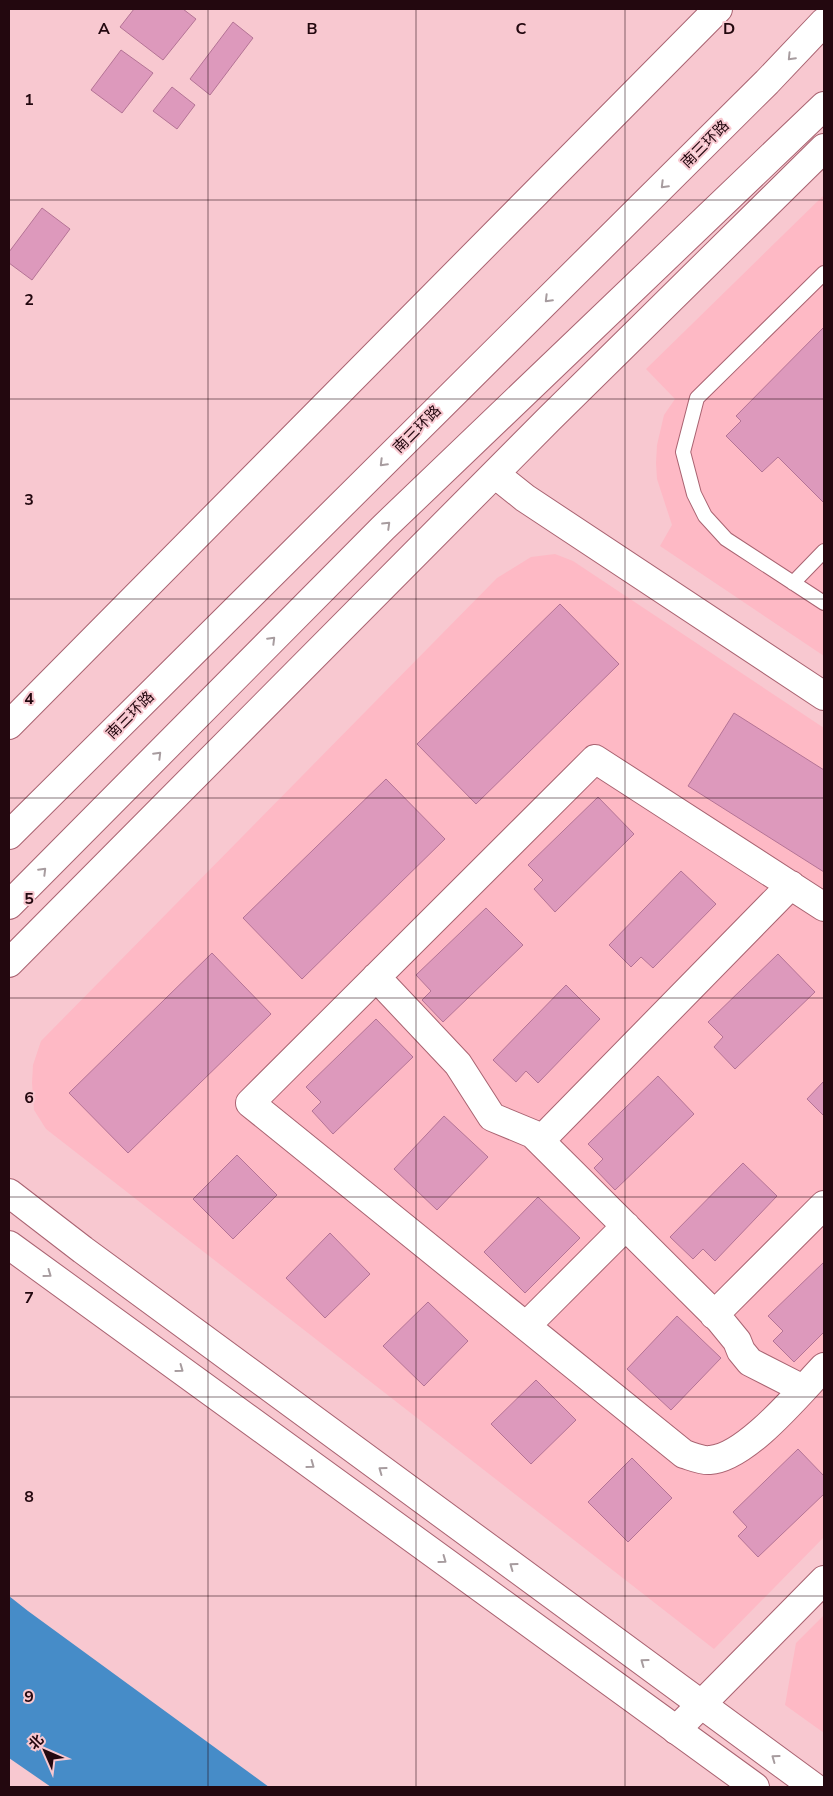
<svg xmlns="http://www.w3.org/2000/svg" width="833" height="1796" font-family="'Nunito Sans','Noto Sans SC',sans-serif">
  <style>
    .built { fill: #feb9c5 }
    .water { fill: #468cc8 }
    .building { fill: #dd99bc; stroke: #b47395 }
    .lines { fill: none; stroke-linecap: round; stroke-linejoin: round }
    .service-casing { stroke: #a96371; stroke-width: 16 }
    .minor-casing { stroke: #a96371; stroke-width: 30 }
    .tertiary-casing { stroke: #a96371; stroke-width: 30 }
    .secondary-casing { stroke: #a96371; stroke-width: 30 }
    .service { stroke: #fff; stroke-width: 14 }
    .minor { stroke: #fff; stroke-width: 28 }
    .tertiary { stroke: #fff; stroke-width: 28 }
    .secondary { stroke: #fff; stroke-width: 28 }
    .oneway { stroke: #a79c9f }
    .grid { fill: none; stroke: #23080f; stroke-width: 1; stroke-opacity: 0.55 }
    .labels { text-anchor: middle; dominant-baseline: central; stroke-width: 4; stroke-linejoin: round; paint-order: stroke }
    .street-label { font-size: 15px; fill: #23080f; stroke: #f8c8d0 }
    .grid-label { font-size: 16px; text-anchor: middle; font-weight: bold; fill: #23080f; stroke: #f8c8d0; stroke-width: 4; stroke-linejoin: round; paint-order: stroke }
  </style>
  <rect width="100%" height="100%" fill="#f8c8d0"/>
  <!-- built -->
  <path class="built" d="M 824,195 L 824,656 L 660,546 L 672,525 L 657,479 L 656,463 L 657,445 L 664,415 L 675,399 L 646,369 Z
    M 555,554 L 573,561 L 824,728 L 824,1537 L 714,1649 L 46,1129 L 34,1110 L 32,1083 L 33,1065 L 41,1041 L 497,578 L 531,557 Z
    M 824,1615 L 824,1733 L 785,1705 L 796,1643 Z"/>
  <!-- water -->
  <path class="water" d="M 9,1596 L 28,1611 L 269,1787 L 51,1787 L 9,1758 Z"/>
  <!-- building -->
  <path class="building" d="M 134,9 L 183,9 L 196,19 L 163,60 L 120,27 Z
    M 233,22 L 253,38 L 210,95 L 190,79 Z
    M 121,50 L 153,73 L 122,113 L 91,90 Z
    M 172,87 L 195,105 L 177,129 L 153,111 Z
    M 42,208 L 70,229 L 32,280 L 9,263 L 9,252 Z
    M 824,327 L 824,503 L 778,457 L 762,472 L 726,436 L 741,421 L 736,416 Z
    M 560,604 L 619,664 L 476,804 L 417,744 Z
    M 734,713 L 824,770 L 824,872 L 688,786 Z
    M 386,779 L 445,839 L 302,979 L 243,918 Z
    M 598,797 L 634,834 L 555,912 L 534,889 L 543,880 L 528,865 Z
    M 681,871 L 716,904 L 653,968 L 641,957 L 631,967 L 609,945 Z
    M 486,908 L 523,945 L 443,1022 L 422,1000 L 431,991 L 416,975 Z
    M 212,953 L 271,1014 L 128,1153 L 69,1093 Z
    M 778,954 L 815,992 L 735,1069 L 714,1047 L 723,1037 L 708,1022 Z
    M 566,985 L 600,1019 L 538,1083 L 526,1071 L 516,1082 L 493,1060 Z
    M 376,1019 L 413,1057 L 333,1134 L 312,1111 L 321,1102 L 306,1087 Z
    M 658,1076 L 694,1114 L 615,1190 L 594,1168 L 603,1159 L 588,1144 Z
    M 824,1081 L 824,1116 L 807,1099 Z
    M 444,1116 L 488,1157 L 437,1210 L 394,1169 Z
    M 237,1155 L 277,1195 L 233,1239 L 193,1199 Z
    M 743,1163 L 777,1196 L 715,1261 L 703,1249 L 693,1259 L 670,1237 Z
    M 538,1197 L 580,1238 L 525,1293 L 484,1252 Z
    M 330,1233 L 370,1274 L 325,1318 L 286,1278 Z
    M 824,1262 L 824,1332 L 794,1362 L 773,1341 L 783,1331 L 768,1316 Z
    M 428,1302 L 468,1341 L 424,1386 L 383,1346 Z
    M 677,1316 L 721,1358 L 671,1410 L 627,1369 Z
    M 536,1380 L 576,1420 L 531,1464 L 491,1424 Z
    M 798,1449 L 824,1476 L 824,1494 L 758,1557 L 738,1536 L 747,1527 L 733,1512 Z
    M 632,1458 L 672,1498 L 628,1542 L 588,1502 Z"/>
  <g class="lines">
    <!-- service casing -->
    <g class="service-casing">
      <path id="service" d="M 824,273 L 697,398 L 683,452 L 694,494 L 705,516 L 726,539 L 824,603
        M 793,583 L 824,551"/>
    </g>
    <!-- minor casing -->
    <g class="minor-casing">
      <path id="minor" d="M 824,907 L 595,759 L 250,1103 L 684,1454 C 691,1456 702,1461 710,1460 C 746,1458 799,1393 824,1367
        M 376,977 L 458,1064 L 492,1117 L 533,1134 L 719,1319 L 737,1341 L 741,1351 L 750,1362 L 803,1389
        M 540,1141 L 791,885
        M 714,1315 L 824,1205
        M 526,1326 L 626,1226"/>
    </g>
    <!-- tertiary casing -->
    <g class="tertiary-casing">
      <path id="tertiary" d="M 495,474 L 525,498 L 824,696
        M 9,725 L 718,9
        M 9,963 L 549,419 L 824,148
        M 676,1730 L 824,1580"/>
    </g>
    <!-- secondary casing -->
    <g class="secondary-casing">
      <path id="secondary" d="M 9,835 L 767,82 L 824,22
        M 9,905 L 383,528 L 824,106
        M 9,1193 L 83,1250 L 814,1787
        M 9,1245 L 755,1787"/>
    </g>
    <!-- service -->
    <use href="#service" class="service"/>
    <!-- minor -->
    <use href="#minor" class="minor"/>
    <!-- tertiary -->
    <use href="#tertiary" class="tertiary"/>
    <!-- secondary -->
    <use href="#secondary" class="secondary"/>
  </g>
  <!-- one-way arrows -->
  <defs><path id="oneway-chevron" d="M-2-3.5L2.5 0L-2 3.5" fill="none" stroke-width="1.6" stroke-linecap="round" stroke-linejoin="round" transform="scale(1.25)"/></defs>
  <g class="oneway">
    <use href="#oneway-chevron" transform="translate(791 57) rotate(134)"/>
    <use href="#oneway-chevron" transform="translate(664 185) rotate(135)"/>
    <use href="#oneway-chevron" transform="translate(548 299) rotate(135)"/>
    <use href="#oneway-chevron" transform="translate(383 463) rotate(135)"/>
    <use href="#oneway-chevron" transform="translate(387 525) rotate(-44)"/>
    <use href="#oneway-chevron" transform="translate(272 640) rotate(-45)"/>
    <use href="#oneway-chevron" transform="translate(158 755) rotate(-45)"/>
    <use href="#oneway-chevron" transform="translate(43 871) rotate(-45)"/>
    <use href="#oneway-chevron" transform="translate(48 1274) rotate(36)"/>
    <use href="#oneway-chevron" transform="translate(180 1369) rotate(36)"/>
    <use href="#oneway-chevron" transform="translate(311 1465) rotate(36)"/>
    <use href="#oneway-chevron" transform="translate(382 1470) rotate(-144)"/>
    <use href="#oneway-chevron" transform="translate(443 1560) rotate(36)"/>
    <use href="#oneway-chevron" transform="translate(513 1566) rotate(-144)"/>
    <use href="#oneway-chevron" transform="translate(644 1662) rotate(-144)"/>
    <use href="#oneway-chevron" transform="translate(775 1758) rotate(-144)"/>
  </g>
  <!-- grid -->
  <path class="grid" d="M 208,9 L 208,1787M 416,9 L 416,1787M 625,9 L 625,1787M 9,200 L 824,200M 9,399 L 824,399M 9,599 L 824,599M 9,798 L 824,798M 9,998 L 824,998M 9,1197 L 824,1197M 9,1397 L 824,1397M 9,1596 L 824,1596"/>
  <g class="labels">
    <!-- street labels -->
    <g class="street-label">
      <text transform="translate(705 144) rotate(-45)">南三环路</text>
      <text transform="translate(417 429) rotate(-45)">南三环路</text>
      <text transform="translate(130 715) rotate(-45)">南三环路</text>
    </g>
  </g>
  <g class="grid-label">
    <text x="104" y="34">A</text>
    <text x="312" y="34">B</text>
    <text x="521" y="34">C</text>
    <text x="729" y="34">D</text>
    <text x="29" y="105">1</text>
    <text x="29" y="305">2</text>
    <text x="29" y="505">3</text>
    <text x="29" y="704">4</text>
    <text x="29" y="904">5</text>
    <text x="29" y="1103">6</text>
    <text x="29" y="1303">7</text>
    <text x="29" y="1502">8</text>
    <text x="29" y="1702">9</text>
  </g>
  <!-- border -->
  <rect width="833" height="1796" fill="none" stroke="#23080f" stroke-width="20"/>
  <!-- north arrow -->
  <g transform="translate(45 1751) rotate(315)" stroke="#f8c8d0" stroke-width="4" paint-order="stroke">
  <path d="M0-4L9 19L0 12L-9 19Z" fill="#23080f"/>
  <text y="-8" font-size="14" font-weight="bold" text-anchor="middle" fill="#23080f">北</text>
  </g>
</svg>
